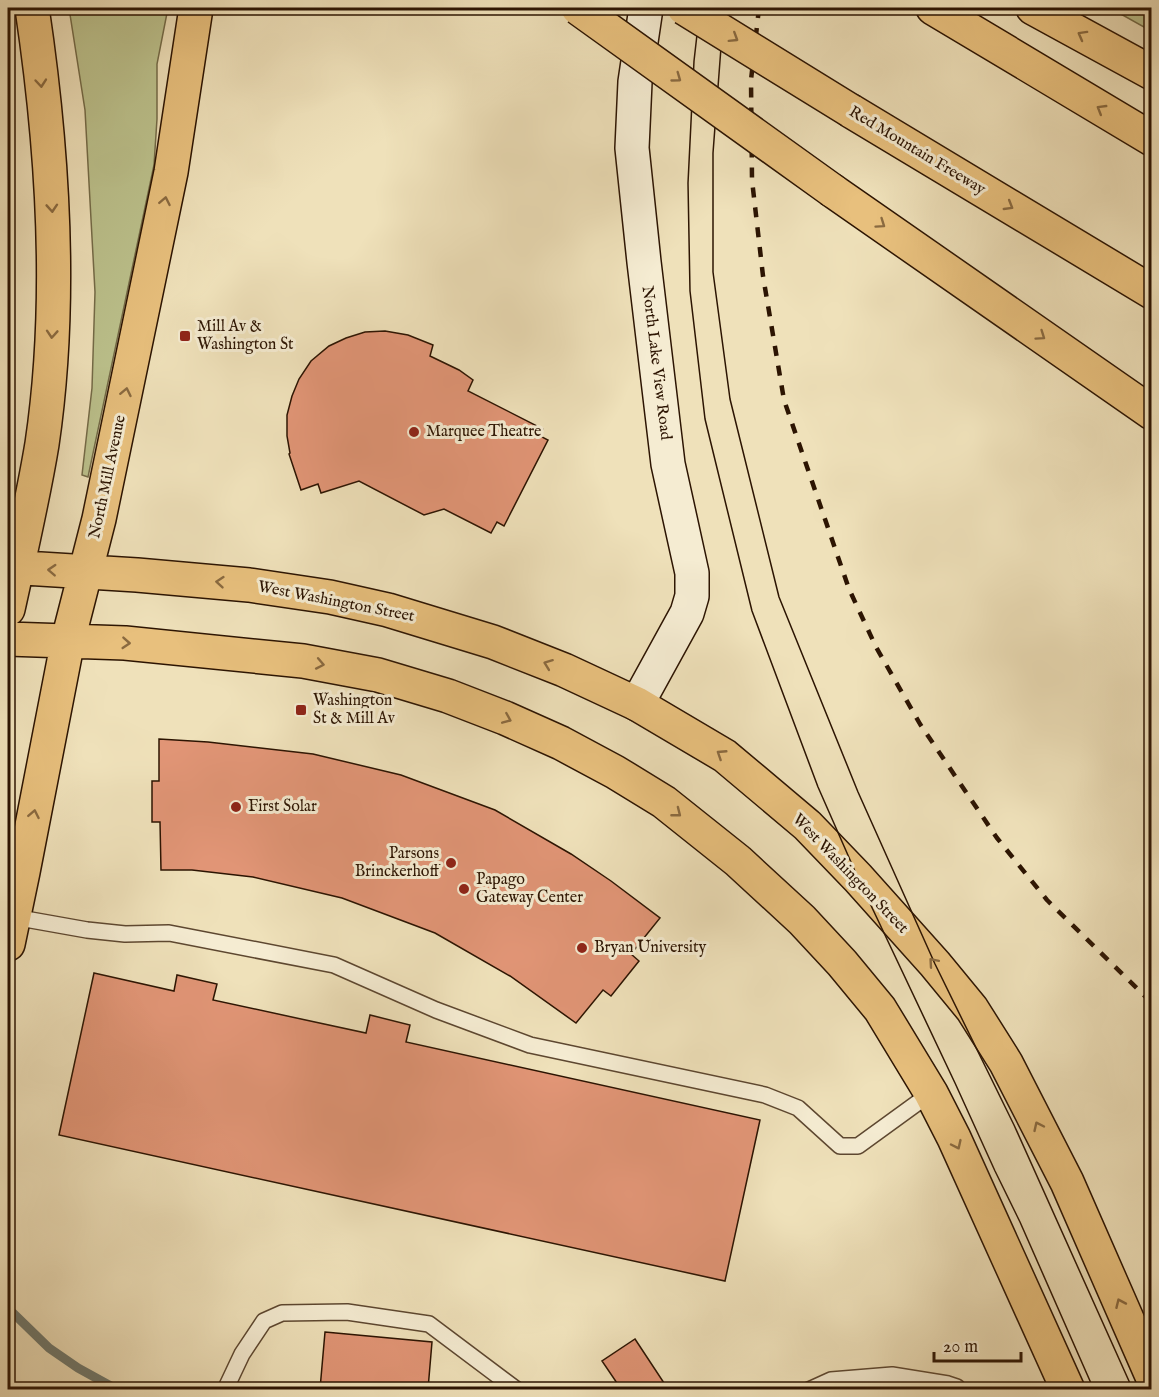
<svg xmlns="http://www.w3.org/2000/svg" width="1159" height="1397" font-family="'IM FELL English',serif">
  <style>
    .green { fill: #bcc28d; stroke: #746b48; stroke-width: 1.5 }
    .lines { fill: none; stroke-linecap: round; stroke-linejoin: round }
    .stream { stroke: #6f796f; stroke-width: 9 }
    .building { fill: #e19576; stroke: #2c1402; stroke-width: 1.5 }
    .lane-casing { stroke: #5d4730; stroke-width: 18 }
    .secondary-casing { stroke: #2c1402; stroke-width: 36 }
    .primary-casing { stroke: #2c1402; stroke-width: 36 }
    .highway-casing { stroke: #2c1402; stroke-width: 36 }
    .lane { stroke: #f5ecd2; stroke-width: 15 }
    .secondary { stroke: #f5ecd2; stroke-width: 33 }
    .primary { stroke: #e8c07d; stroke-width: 33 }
    .highway { stroke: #e8c07d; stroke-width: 33 }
    .tram { stroke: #2c1402; stroke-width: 1.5 }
    .rail { stroke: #2c1402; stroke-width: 4.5; stroke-dasharray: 10 10; stroke-linecap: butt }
    .highway-bridge-casing { stroke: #2c1402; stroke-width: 36; stroke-linecap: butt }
    .highway-bridge { stroke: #e8c07d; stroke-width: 33 }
    .oneway { stroke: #8a6a40 }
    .poi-dot { fill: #8f2418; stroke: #f5ecd2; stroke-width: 2 }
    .labels { text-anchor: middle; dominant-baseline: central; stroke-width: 6; stroke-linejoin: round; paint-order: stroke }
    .street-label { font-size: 16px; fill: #2c1402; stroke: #f5ecd2 }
    .poi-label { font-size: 16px; fill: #2c1402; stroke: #f5ecd2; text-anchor: start }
  </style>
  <rect width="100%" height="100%" fill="#efe1ba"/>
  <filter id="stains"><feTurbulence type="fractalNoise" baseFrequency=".00333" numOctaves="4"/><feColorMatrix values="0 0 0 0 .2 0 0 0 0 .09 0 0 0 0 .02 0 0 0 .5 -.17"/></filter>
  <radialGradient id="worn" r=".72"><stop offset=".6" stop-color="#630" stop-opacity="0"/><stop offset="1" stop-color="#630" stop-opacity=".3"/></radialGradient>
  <!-- green -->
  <path class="green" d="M 69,8 L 168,8 L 157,64 L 157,119 L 154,165 L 88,477 L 82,475 L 92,388 L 95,292 L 85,110 Z
    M 1110,8 L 1151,8 L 1151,31 Z"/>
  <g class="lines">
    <!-- stream -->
    <path class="stream" d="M 8,1310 L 13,1313 L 49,1348 L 78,1368 L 118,1390"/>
  </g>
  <!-- building -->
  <path class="building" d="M 385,331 L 408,335 L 433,345 L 430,356 L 459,370 L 473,380 L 468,391 L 543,429 L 540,436 L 548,440 L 504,526 L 497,522 L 491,533 L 444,509 L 424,515 L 359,481 L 321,493 L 318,484 L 301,490 L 289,454 L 290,453 L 287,436 L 287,415 L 292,396 L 299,379 L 311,361 L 329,346 L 346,338 L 365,332 Z
    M 159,739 L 208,742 L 313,754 L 401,775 L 495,810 L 571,854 L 611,881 L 660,918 L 631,954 L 639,961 L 611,996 L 603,990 L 576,1023 L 510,976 L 435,933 L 342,898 L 253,877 L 192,870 L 161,870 L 160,822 L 152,822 L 152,781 L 159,781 Z
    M 94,973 L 174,991 L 177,975 L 217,984 L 213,1000 L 366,1033 L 370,1015 L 410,1025 L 406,1042 L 760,1120 L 725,1281 L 59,1135 Z
    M 325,1332 L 432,1342 L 428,1389 L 320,1389 Z
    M 635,1339 L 668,1389 L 621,1389 L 602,1361 Z"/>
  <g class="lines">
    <!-- lane casing -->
    <g class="lane-casing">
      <path id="lane" d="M 14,917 L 87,930 L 125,934 L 169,933 L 334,965 L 436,1010 L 530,1045 L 765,1095 L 798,1108 L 840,1146 L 858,1146 L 931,1093
        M 225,1390 L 242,1354 L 264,1321 L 282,1313 L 347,1312 L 429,1324 L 517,1390
        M 809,1390 L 831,1380 L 892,1375 L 948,1384 L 957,1387 L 958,1390"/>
    </g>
    <!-- secondary casing -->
    <g class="secondary-casing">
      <path id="secondary" d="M 637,704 L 687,613 L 692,596 L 692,573 L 668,464 L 644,262 L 632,148 L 635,82 L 646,8"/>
    </g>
    <!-- primary casing -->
    <g class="primary-casing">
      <path id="primary" d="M 8,567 L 137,575 L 249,585 L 330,597 L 388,610 L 493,642 L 564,670 L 637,704 L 725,756 L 807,825 L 858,878 L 935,964 L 972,1009 L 1006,1063 L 1067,1182 L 1152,1376
        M 8,609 C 20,554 33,499 42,444 C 63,302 53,149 32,8
        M 8,639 L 125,643 L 303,661 L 378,675 L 448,696 L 505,718 L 561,743 L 615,772 L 664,802 L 738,861 L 802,920 L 842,963 L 880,1009 L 931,1093 L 954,1138 L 1068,1390
        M 8,944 L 23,872 L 68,640 L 99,519 L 171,172 L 196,8"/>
    </g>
    <!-- highway casing -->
    <g class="highway-casing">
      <path id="highway" d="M 933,8 L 1152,139
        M 1033,8 L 1152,73
        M 851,111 L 1152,292
        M 833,191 L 1152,413"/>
    </g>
    <!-- lane -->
    <use href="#lane" class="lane"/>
    <!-- secondary -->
    <use href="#secondary" class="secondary"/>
    <!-- primary -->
    <use href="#primary" class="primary"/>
    <!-- highway -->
    <use href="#highway" class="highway"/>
    <!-- tram -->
    <path class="tram" d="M 700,8 L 694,61 L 688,183 L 690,291 L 705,419 L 752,611 L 818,787 L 858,878 L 955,1083 L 995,1171 L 1020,1222 L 1094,1390
      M 724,8 L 713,153 L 713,272 L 730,399 L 779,597 L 858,792 L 935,964 L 1014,1125 L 1133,1390"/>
    <!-- rail -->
    <path class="rail" d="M 759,8 L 751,80 L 752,180 L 763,276 L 784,400 L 849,589 L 876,647 L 920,724 L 997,838 L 1047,900 L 1152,1003"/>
    <!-- highway-bridge casing -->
    <g class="highway-bridge-casing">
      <path id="highway-bridge" d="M 578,8 L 833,191
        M 684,8 L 851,111"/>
    </g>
    <!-- highway-bridge -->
    <use href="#highway-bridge" class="highway-bridge"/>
  </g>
  <!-- one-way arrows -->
  <defs><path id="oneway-chevron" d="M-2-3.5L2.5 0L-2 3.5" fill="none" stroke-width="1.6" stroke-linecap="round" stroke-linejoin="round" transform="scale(1.5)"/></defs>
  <g class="oneway">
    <use href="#oneway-chevron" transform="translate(1082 35) rotate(-151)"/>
    <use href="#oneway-chevron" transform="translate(734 38) rotate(32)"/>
    <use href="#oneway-chevron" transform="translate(677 78) rotate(36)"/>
    <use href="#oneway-chevron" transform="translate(41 83) rotate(85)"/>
    <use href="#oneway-chevron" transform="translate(1101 109) rotate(-149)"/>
    <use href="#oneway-chevron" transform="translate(165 201) rotate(-79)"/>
    <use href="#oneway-chevron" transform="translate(1009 206) rotate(31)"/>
    <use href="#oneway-chevron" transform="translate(52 208) rotate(86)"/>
    <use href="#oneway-chevron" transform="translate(881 224) rotate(35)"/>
    <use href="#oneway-chevron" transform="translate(52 334) rotate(94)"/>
    <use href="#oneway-chevron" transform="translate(1041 336) rotate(35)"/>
    <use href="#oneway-chevron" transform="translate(126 392) rotate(-78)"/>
    <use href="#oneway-chevron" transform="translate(52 570) rotate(-177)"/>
    <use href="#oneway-chevron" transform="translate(220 582) rotate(-175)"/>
    <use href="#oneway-chevron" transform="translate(126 643) rotate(4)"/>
    <use href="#oneway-chevron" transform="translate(320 664) rotate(11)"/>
    <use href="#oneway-chevron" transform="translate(548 664) rotate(-159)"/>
    <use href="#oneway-chevron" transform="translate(507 719) rotate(23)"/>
    <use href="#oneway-chevron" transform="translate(721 754) rotate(-147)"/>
    <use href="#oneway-chevron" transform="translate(677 813) rotate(38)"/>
    <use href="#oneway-chevron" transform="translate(34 814) rotate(-79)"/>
    <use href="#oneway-chevron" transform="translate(933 962) rotate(-131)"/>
    <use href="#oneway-chevron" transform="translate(1038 1126) rotate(-115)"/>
    <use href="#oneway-chevron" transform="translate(957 1145) rotate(65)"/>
    <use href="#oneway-chevron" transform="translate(1120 1303) rotate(-114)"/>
  </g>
  <!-- markers -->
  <g class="poi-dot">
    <rect x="179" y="330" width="12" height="12" rx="3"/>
    <circle cx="414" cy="432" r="6"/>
    <rect x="295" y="704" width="12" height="12" rx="3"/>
    <circle cx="236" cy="807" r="6"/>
    <circle cx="451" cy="863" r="6"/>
    <circle cx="464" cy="889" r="6"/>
    <circle cx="582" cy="948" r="6"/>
  </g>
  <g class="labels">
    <!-- street labels -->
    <g class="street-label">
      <text transform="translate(917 151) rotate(31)">Red Mountain Freeway</text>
      <text transform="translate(656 363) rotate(83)">North Lake View Road</text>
      <text transform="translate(108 477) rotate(-78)">North Mill Avenue</text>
      <text transform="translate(336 602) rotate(11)">West Washington Street</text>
      <text transform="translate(850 874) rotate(46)">West Washington Street</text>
    </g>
    <!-- poi labels -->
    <g class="poi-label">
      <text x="197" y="327">Mill Av &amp;<tspan x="197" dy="18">Washington St</tspan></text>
      <text x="426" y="432">Marquee Theatre</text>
      <text x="313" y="701">Washington<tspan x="313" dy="18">St &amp; Mill Av</tspan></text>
      <text x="248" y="807">First Solar</text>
      <text x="439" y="854" text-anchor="end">Parsons<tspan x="439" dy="18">Brinckerhoff</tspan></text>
      <text x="476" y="880">Papago<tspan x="476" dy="18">Gateway Center</tspan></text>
      <text x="594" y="948">Bryan University</text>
    </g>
  </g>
  <!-- margin -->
  <rect width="1159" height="1397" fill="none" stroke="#efe1ba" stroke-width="30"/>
  <rect x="9" y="9" width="1141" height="1379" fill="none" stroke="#2c1402" stroke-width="3"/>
  <rect x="15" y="15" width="1129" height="1367" fill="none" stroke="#2c1402" stroke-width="1.5"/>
  <!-- scale -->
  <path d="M934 1352v9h87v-9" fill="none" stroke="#2c1402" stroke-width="3"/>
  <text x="943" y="1352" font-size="18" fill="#2c1402" stroke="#f5ecd2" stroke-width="4.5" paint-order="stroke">20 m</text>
  <rect width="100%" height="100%" filter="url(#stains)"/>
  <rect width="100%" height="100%" fill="url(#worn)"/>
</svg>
